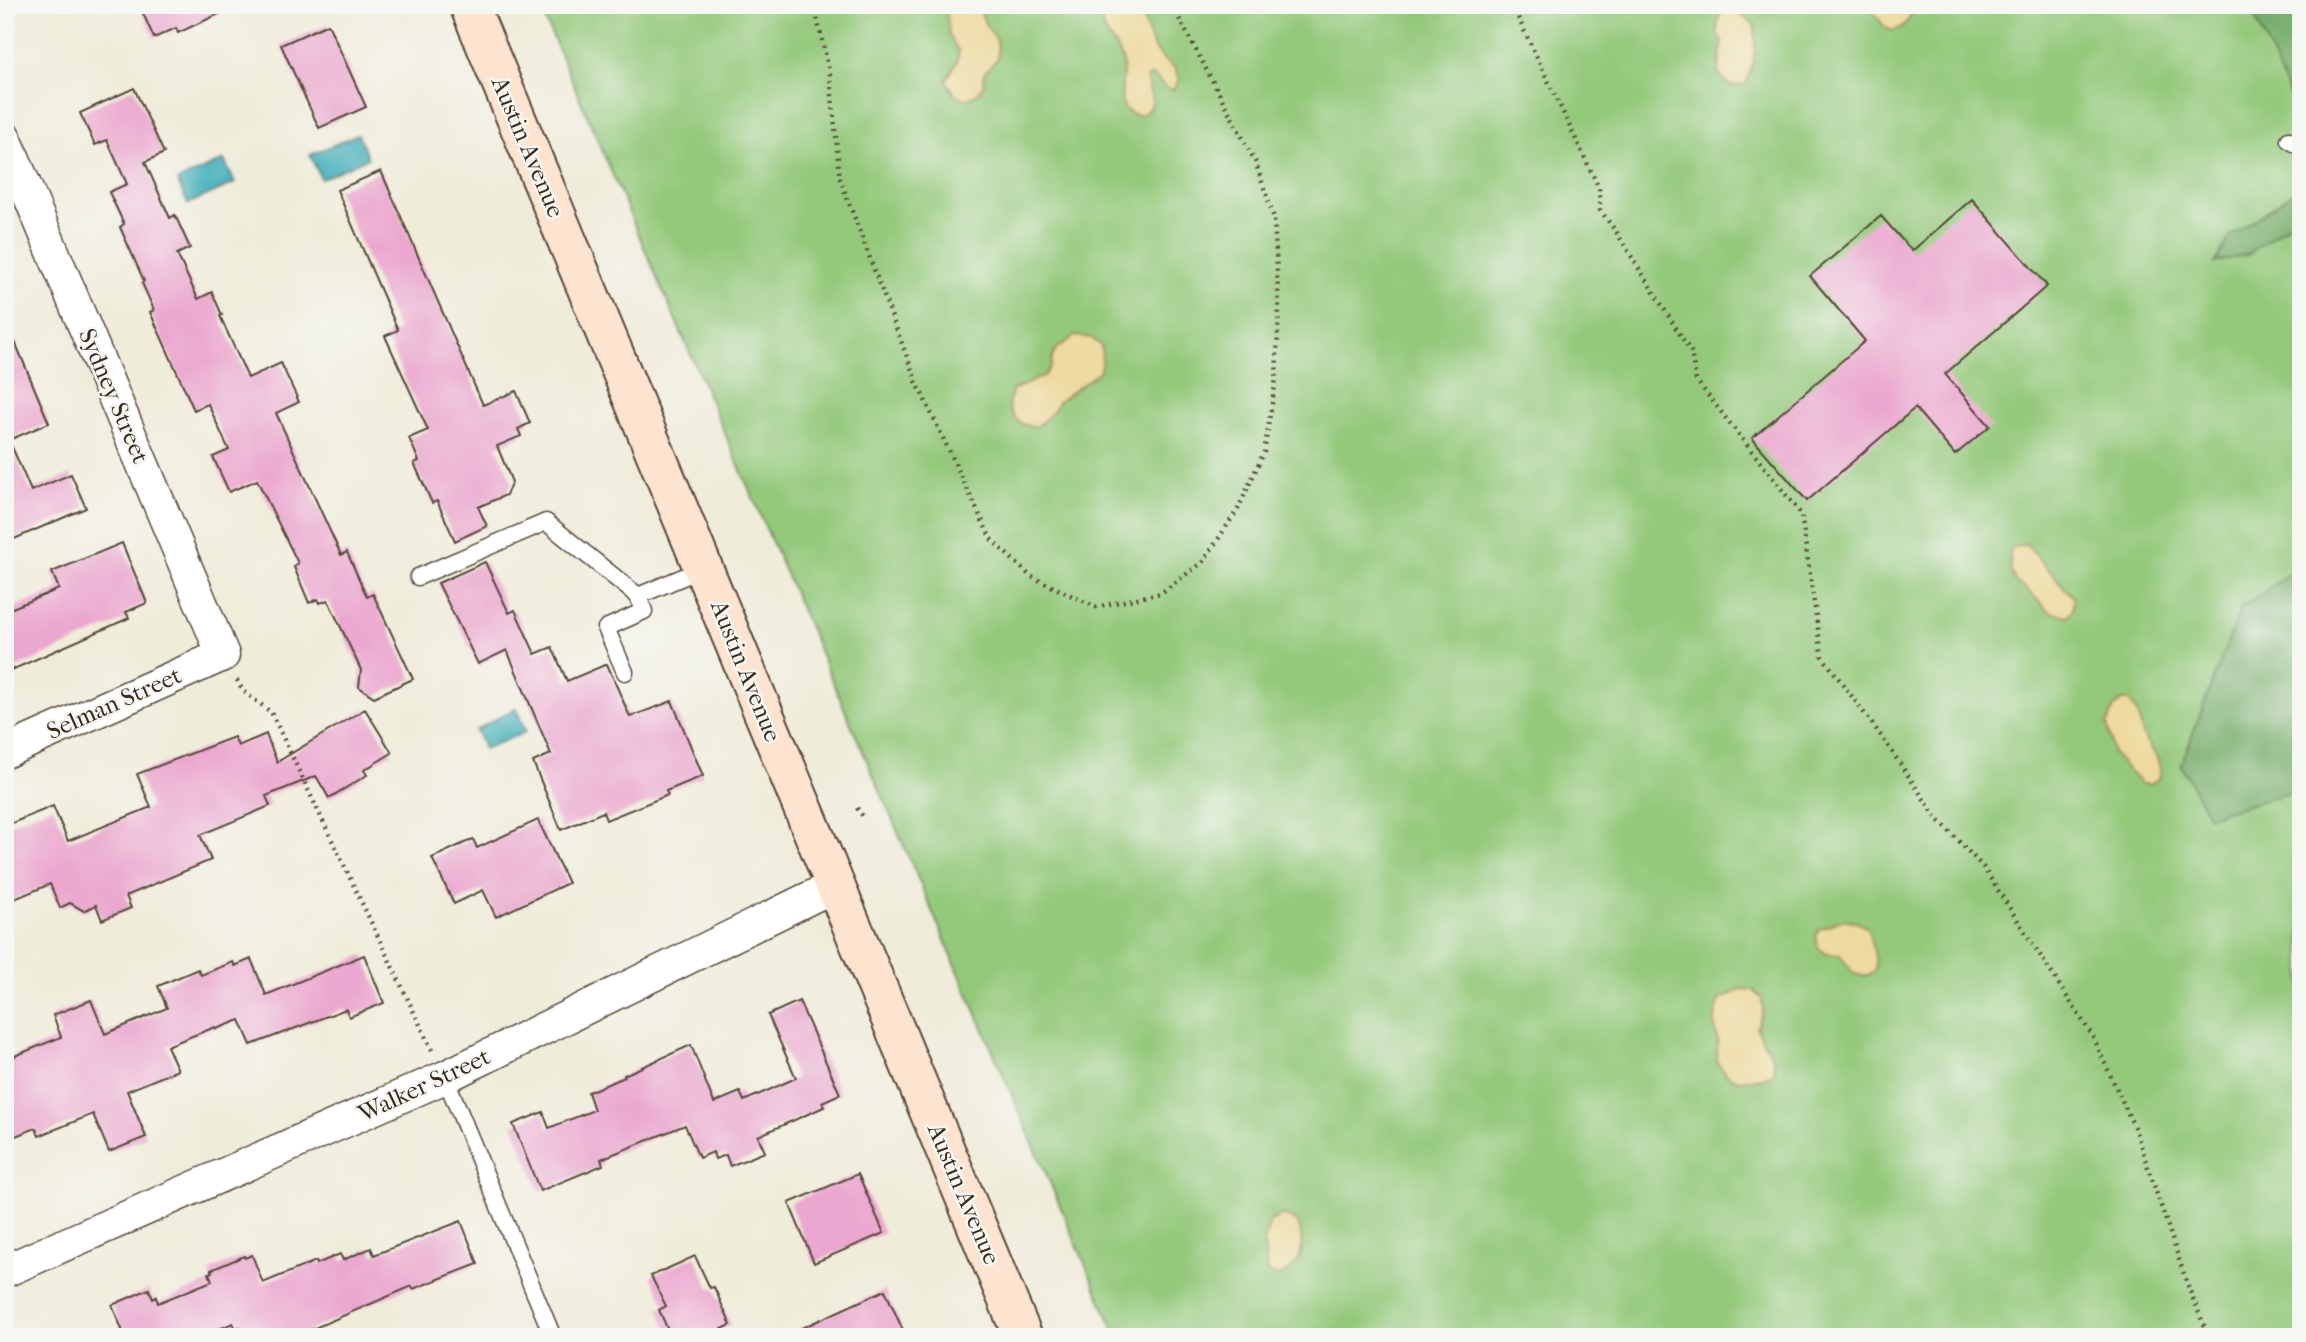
<svg xmlns="http://www.w3.org/2000/svg" width="2306" height="1342" font-family="'IM FELL French Canon',serif">
  <style>
    .green { fill: #94c97b; stroke: #687a4c; stroke-width: 2 }
    .forest { fill: #77ad6b; stroke: #596c44; stroke-width: 2 }
    .sand { fill: #eeda9e; stroke: #94825e; stroke-width: 2 }
    .water { fill: #3cacb8; stroke: #3c6b6b; stroke-width: 2 }
    .building { fill: #eba7cf }
    .lines { fill: none; stroke-linecap: round; stroke-linejoin: round }
    .lane-casing { stroke: #56473a; stroke-width: 19 }
    .street-casing { stroke: #56473a; stroke-width: 35 }
    .secondary-casing { stroke: #56473a; stroke-width: 42 }
    .path { stroke: #56473a; stroke-width: 4.5; stroke-dasharray: 2 5; stroke-linecap: butt }
    .lane { stroke: #fff; stroke-width: 16 }
    .street { stroke: #fff; stroke-width: 32 }
    .secondary { stroke: #fde4d1; stroke-width: 38 }
    .labels { text-anchor: middle; dominant-baseline: central; stroke-width: 5; stroke-linejoin: round; paint-order: stroke }
    .street-label { font-size: 24px; fill: #3b2a1e; stroke: #f6f6f2 }
  </style>
  <rect width="100%" height="100%" fill="#f6f6f2"/>
  <filter id="ink" filterUnits="userSpaceOnUse"><feTurbulence type="fractalNoise" baseFrequency=".0143" numOctaves="2"/><feDisplacementMap in="SourceGraphic" scale="14" xChannelSelector="R" yChannelSelector="G"/><feConvolveMatrix kernelMatrix="1 2 1 2 8 2 1 2 1" color-interpolation-filters="sRGB"/></filter>
  <filter id="wash" filterUnits="userSpaceOnUse"><feTurbulence type="fractalNoise" baseFrequency=".00686" numOctaves="4" result="noise"/><feDisplacementMap in="SourceGraphic" scale="28" xChannelSelector="R" yChannelSelector="G"/><feGaussianBlur stdDeviation="1.57" result="paint"/><feColorMatrix in="noise" values="0 0 0 0 0 0 0 0 0 0 0 0 0 0 0 0 0 1.4 0 .05"/><feComposite in="paint" operator="in"/></filter>
  <g filter="url(#wash)">
    <rect width="100%" height="100%" fill="#f0ecda"/>
    <!-- green -->
    <path class="green" d="M 539,5 L 2301,5 L 2301,1337 L 1117,1337 Z"/>
    <!-- forest -->
    <path class="forest" d="M 2250,5 L 2301,5 L 2301,122 Z
      M 2301,187 L 2301,214 L 2249,254 L 2215,263 L 2230,237 Z
      M 2301,566 L 2301,790 L 2208,816 L 2181,765 L 2241,608 Z"/>
    <!-- sand -->
    <path class="sand" d="M 946,5 L 977,5 L 986,25 L 997,40 L 998,58 L 984,73 C 985,88 981,92 968,99 L 956,96 L 946,80 L 957,62 L 959,52 L 949,35 Z
      M 1861,5 L 1908,5 L 1911,15 C 1906,26 1893,37 1883,25 C 1879,21 1877,14 1872,11 C 1869,8 1865,7 1861,5 Z
      M 1129,7 L 1142,16 L 1154,48 L 1165,61 L 1175,68 L 1179,79 L 1174,89 L 1167,89 L 1154,76 L 1149,76 L 1147,80 L 1153,103 C 1148,109 1145,116 1137,115 C 1111,112 1126,75 1123,62 C 1119,48 1107,37 1101,23 L 1109,11 Z
      M 1727,9 L 1736,12 L 1754,24 C 1758,41 1753,69 1745,85 L 1729,86 L 1718,73 L 1722,43 L 1717,33 L 1719,15 Z
      M 1075,336 L 1092,338 L 1101,346 L 1102,360 L 1099,372 L 1058,402 L 1053,412 L 1036,427 C 1018,425 1013,420 1008,404 L 1013,390 L 1044,376 L 1051,366 L 1052,358 L 1056,349 Z
      M 2026,544 L 2073,597 L 2073,609 L 2068,616 L 2050,612 L 2025,588 L 2015,582 L 2011,572 L 2010,555 L 2012,548 Z
      M 2122,701 L 2129,701 C 2138,710 2138,719 2142,731 C 2147,751 2161,750 2160,777 L 2152,784 L 2141,784 L 2113,754 L 2107,724 L 2114,707 Z
      M 1843,919 C 1850,920 1859,921 1865,926 C 1870,931 1869,936 1871,942 C 1877,959 1882,982 1854,974 L 1840,955 L 1827,954 L 1818,948 L 1816,937 L 1819,929 Z
      M 1740,989 L 1753,990 L 1762,999 L 1763,1011 L 1756,1028 C 1762,1045 1777,1053 1774,1073 L 1764,1078 L 1738,1080 L 1726,1074 L 1720,1067 L 1717,1061 L 1718,1041 L 1714,1024 L 1718,1001 Z
      M 1283,1215 L 1297,1221 C 1302,1234 1305,1254 1294,1266 C 1290,1270 1283,1274 1278,1276 L 1267,1272 L 1264,1242 L 1270,1221 Z"/>
    <!-- water -->
    <path class="water" d="M 358,134 L 368,158 L 321,179 L 310,155 Z
      M 224,160 L 235,183 L 188,204 L 177,181 Z
      M 516,708 L 526,732 L 484,749 L 476,730 Z"/>
    <g id="blocks">
      <!-- building -->
      <path class="building" d="M 155,5 L 238,5 L 178,33 L 176,28 L 154,38 L 142,11 Z
        M 328,24 L 366,107 L 319,128 L 281,45 Z
        M 134,88 L 164,153 L 145,162 L 170,218 L 175,215 L 190,248 L 177,254 L 198,299 L 212,292 L 222,315 L 220,316 L 248,378 L 281,363 L 299,402 L 276,413 L 341,555 L 347,552 L 367,597 L 373,594 L 413,679 L 374,697 L 359,687 L 361,670 L 328,600 L 320,603 L 318,599 L 309,603 L 294,567 L 298,563 L 257,480 L 229,492 L 213,457 L 229,450 L 208,404 L 194,410 L 150,312 L 154,310 L 142,283 L 144,281 L 120,227 L 124,224 L 109,192 L 127,184 L 107,140 L 95,145 L 80,113 Z
        M 381,171 L 483,405 L 516,391 L 530,423 L 518,429 L 521,436 L 497,446 L 512,482 L 506,495 L 478,507 L 487,526 L 455,541 L 437,501 L 432,503 L 414,463 L 419,461 L 409,438 L 428,430 L 385,336 L 398,330 L 337,190 Z
        M 1972,199 L 2047,286 L 1945,374 L 1990,426 L 1955,455 L 1915,408 L 1807,501 L 1752,438 L 1865,341 L 1810,276 L 1881,216 L 1912,251 Z
        M 5,318 L 49,423 L 9,440 L 31,491 L 71,474 L 86,508 L 5,543 Z
        M 122,543 L 147,603 L 126,612 L 129,618 L 5,673 L 5,611 L 59,589 L 52,572 Z
        M 485,562 L 509,613 L 515,610 L 535,654 L 552,647 L 567,681 L 607,664 L 630,717 L 672,701 L 703,776 L 666,791 L 668,795 L 606,820 L 603,812 L 561,830 L 533,762 L 551,754 L 507,650 L 478,664 L 438,583 Z
        M 365,709 L 392,753 L 364,770 L 367,775 L 329,798 L 316,776 L 266,796 L 270,806 L 200,835 L 211,860 L 126,896 L 131,908 L 102,920 L 96,905 L 84,911 L 70,903 L 60,908 L 50,884 L 5,903 L 5,826 L 53,806 L 68,841 L 151,807 L 137,774 L 234,737 L 238,746 L 266,734 L 277,762 Z
        M 538,820 L 568,883 L 496,917 L 483,890 L 454,904 L 432,858 L 473,839 L 477,848 Z
        M 364,955 L 384,1003 L 349,1017 L 346,1009 L 251,1045 L 240,1020 L 216,1029 L 215,1027 L 167,1046 L 178,1070 L 127,1091 L 146,1137 L 109,1152 L 93,1114 L 39,1136 L 36,1128 L 5,1140 L 5,1060 L 61,1037 L 53,1015 L 91,1000 L 105,1034 L 167,1008 L 158,986 L 198,969 L 201,975 L 233,962 L 235,966 L 251,959 L 266,995 Z
        M 799,1001 L 840,1094 L 822,1102 L 824,1107 L 758,1136 L 765,1152 L 730,1166 L 726,1155 L 715,1159 L 713,1152 L 699,1158 L 685,1125 L 601,1159 L 603,1165 L 540,1191 L 513,1124 L 543,1112 L 549,1128 L 594,1110 L 588,1092 L 625,1077 L 624,1075 L 691,1045 L 714,1103 L 740,1092 L 744,1101 L 796,1078 L 768,1015 Z
        M 858,1174 L 884,1233 L 814,1263 L 789,1203 Z
        M 461,1221 L 478,1264 L 413,1289 L 412,1286 L 294,1337 L 244,1337 L 240,1327 L 236,1329 L 233,1323 L 200,1337 L 125,1337 L 112,1305 L 149,1289 L 153,1299 L 156,1297 L 158,1303 L 212,1281 L 209,1273 L 212,1272 L 211,1270 L 244,1256 L 245,1258 L 252,1255 L 263,1283 L 316,1261 L 317,1264 L 340,1254 L 343,1260 L 371,1248 L 374,1255 Z
        M 695,1256 L 710,1288 L 714,1287 L 731,1325 L 705,1337 L 671,1337 L 659,1310 L 666,1306 L 651,1276 Z
        M 885,1290 L 906,1337 L 782,1337 Z"/>
    </g>
  </g>
  <g filter="url(#ink)">
    <use href="#blocks" fill-opacity="0" stroke="#56473a" stroke-width="2"/>
    <g class="lines">
      <!-- lane casing -->
      <g class="lane-casing">
        <path id="lane" d="M 2289,140 L 2301,147
          M 418,577 L 546,522 L 638,596 L 704,568
          M 625,672 L 606,628 L 644,611 L 638,596
          M 445,1077 L 553,1337"/>
      </g>
      <!-- street casing -->
      <g class="street-casing">
        <path id="street" d="M 5,138 L 223,655 L 5,752
          M 5,1271 L 445,1077 L 836,885"/>
      </g>
      <!-- secondary casing -->
      <g class="secondary-casing">
        <path id="secondary" d="M 469,5 L 1023,1337"/>
      </g>
      <!-- path -->
      <path class="path" d="M 814,5 L 830,75 L 840,179 L 916,381 L 991,539 L 1030,576 L 1096,607 L 1161,593 L 1203,562 L 1238,509 L 1264,452 L 1276,379 L 1279,307 L 1274,218 L 1255,161 L 1172,5
        M 1512,5 L 1599,188 L 1600,210 L 1615,230 L 1691,352 L 1696,380 L 1801,514 L 1822,656 L 1882,737 L 1936,817 L 1983,867 L 2093,1037 L 2135,1129 L 2189,1289 L 2209,1337
        M 237,680 L 243,691 L 271,712 L 432,1050
        M 857,808 L 864,818"/>
      <!-- lane -->
      <use href="#lane" class="lane"/>
      <!-- street -->
      <use href="#street" class="street"/>
      <!-- secondary -->
      <use href="#secondary" class="secondary"/>
    </g>
  </g>
  <g class="labels">
    <!-- street labels -->
    <g class="street-label">
      <text transform="translate(528 147) rotate(67)">Austin Avenue</text>
      <text transform="translate(114 396) rotate(67)">Sydney Street</text>
      <text transform="translate(746 671) rotate(68)">Austin Avenue</text>
      <text transform="translate(114 703) rotate(-24)">Selman Street</text>
      <text transform="translate(424 1085) rotate(-25)">Walker Street</text>
      <text transform="translate(964 1194) rotate(67)">Austin Avenue</text>
    </g>
  </g>
  <!-- margin -->
  <rect width="2306" height="1342" fill="none" stroke="#f6f6f2" stroke-width="28"/>
</svg>
